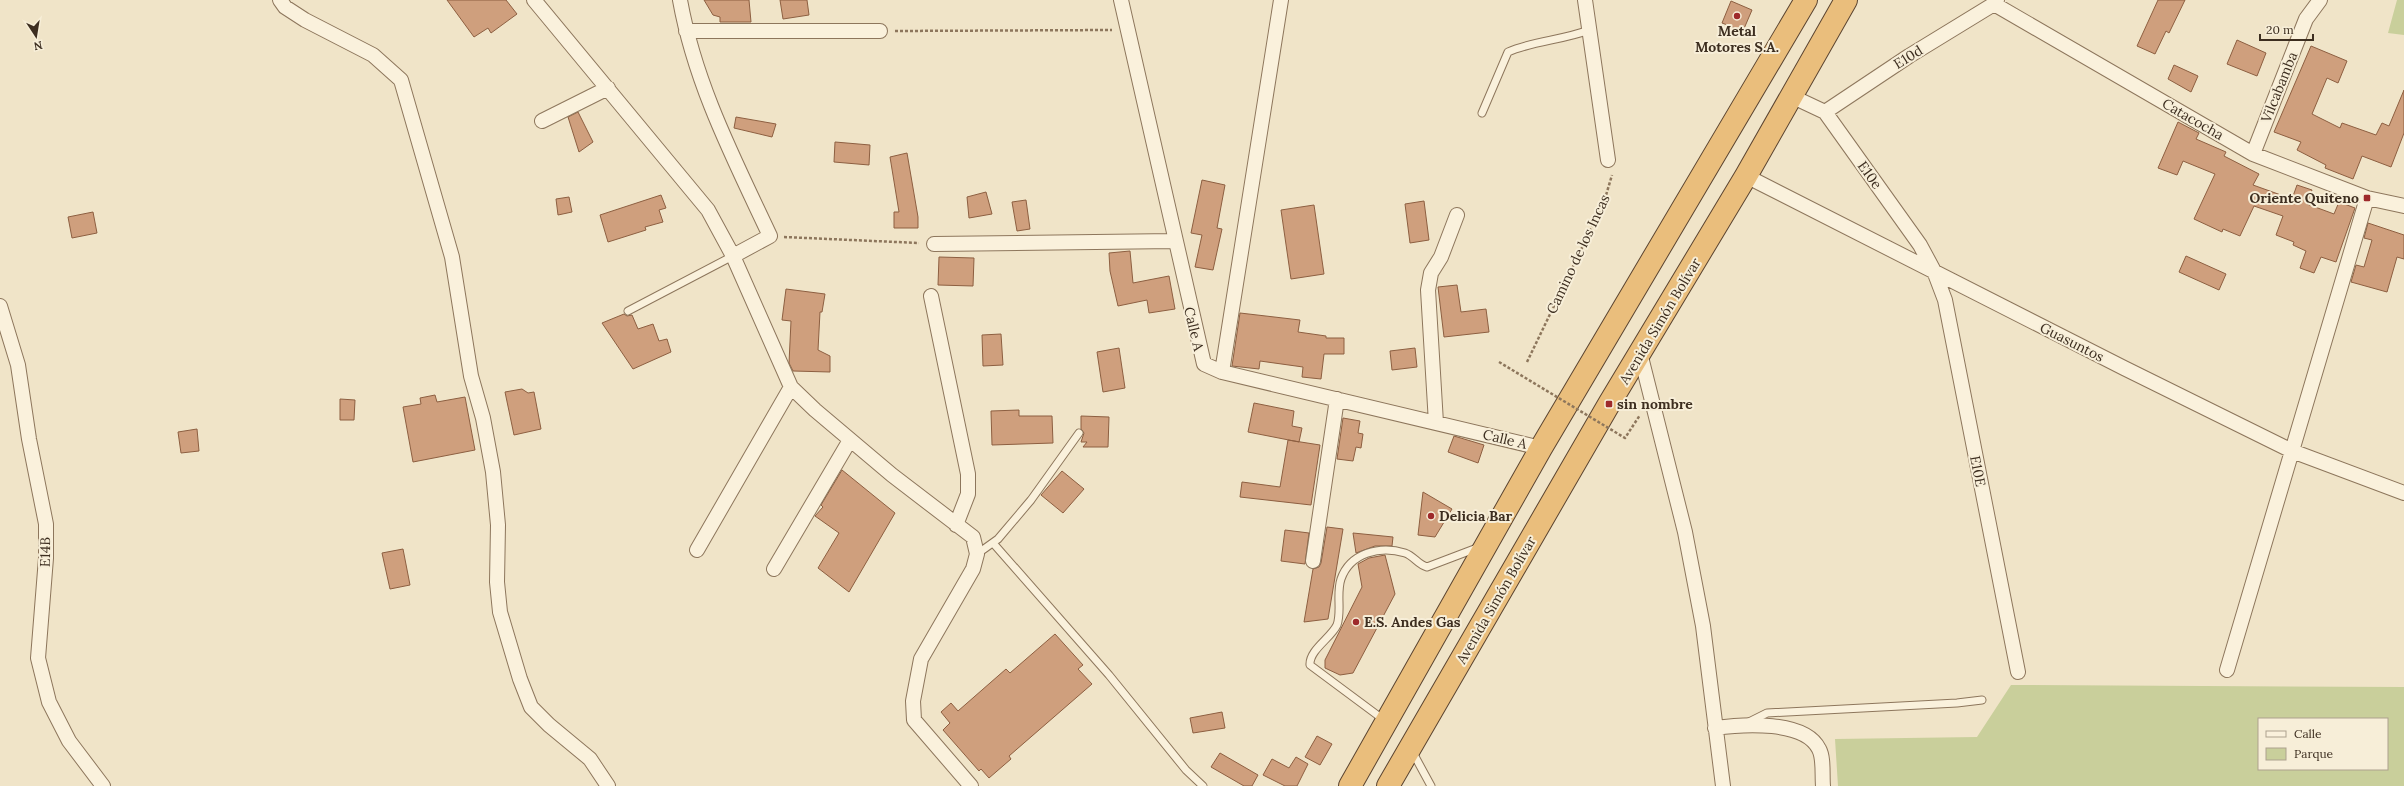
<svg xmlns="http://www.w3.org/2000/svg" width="2404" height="786" font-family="Lora,serif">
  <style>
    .green { fill: #c9cf9b; fill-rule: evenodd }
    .building { fill: #cf9f7d; stroke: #8d5f41 }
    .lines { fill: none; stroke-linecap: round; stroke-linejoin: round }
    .service-casing { stroke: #8d765c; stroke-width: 9 }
    .minor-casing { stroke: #8d765c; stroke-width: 16 }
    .trunk-casing { stroke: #5b4430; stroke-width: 24 }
    .path { stroke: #8d765c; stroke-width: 2.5; stroke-dasharray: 3 2; stroke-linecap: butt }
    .service { stroke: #faf1dc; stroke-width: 7 }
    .minor { stroke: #faf1dc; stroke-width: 14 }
    .trunk { stroke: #eabe7c; stroke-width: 22 }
    .path-bridge { stroke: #8d765c; stroke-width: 2.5; stroke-dasharray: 3 2; stroke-linecap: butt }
    .poi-dot { fill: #9e2a2b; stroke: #f7eed8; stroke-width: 1.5 }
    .labels { text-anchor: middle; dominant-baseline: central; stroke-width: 4; stroke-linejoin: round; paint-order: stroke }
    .poi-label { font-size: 14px; font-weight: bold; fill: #3d2e20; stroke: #f7eed8; text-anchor: start }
    .street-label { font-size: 14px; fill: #3d2e20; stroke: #f7eed8 }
  </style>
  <rect width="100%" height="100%" fill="#f0e4c8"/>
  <!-- green -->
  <path class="green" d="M 2397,0 L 2404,0 L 2404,35 L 2388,33 Z
    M 2011,685 L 2404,687 L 2404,786 L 1838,786 L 1835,739 L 1977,737 ZM 2259,719 L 2387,719 L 2387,769 L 2259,769 Z"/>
  <!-- building -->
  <path class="building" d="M 447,0 L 506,0 L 517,14 L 491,33 L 488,28 L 474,37 Z
    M 704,0 L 749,0 L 751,22 L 720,22 L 720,17 L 713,15 Z
    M 780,0 L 807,0 L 809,15 L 783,19 Z
    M 2158,0 L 2185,0 L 2169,33 L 2166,31 L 2155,54 L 2137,46 Z
    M 1731,1 L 1752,10 L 1743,31 L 1722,23 Z
    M 2237,40 L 2266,53 L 2257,76 L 2227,64 Z
    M 2311,46 L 2347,61 L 2338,83 L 2327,78 L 2312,114 L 2340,128 L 2342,123 L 2376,135 L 2382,123 L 2389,126 L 2404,90 L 2404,133 L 2391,167 L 2362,156 L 2353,179 L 2325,168 L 2326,165 L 2297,150 L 2301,142 L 2274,132 Z
    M 2174,65 L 2198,76 L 2191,92 L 2168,79 Z
    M 578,112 L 593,142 L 579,152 L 568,117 Z
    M 736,117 L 776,124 L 772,137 L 734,128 Z
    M 2178,122 L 2199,133 L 2196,139 L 2226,152 L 2224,156 L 2259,174 L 2253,185 L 2292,199 L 2297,185 L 2312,190 L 2307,204 L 2334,214 L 2339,202 L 2355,208 L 2336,262 L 2321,257 L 2314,273 L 2300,268 L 2306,251 L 2293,245 L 2294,242 L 2276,235 L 2283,216 L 2254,206 L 2240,236 L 2223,229 L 2222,232 L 2194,219 L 2215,174 L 2183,161 L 2177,175 L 2158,168 Z
    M 835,142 L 870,145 L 869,165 L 834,162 Z
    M 907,153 L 918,217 L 918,228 L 894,228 L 894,212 L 899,212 L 890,157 Z
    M 1202,180 L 1225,185 L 1217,228 L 1222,229 L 1213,270 L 1195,267 L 1202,235 L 1191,233 Z
    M 986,192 L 992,214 L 969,218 L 967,197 Z
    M 661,195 L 666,208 L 659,210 L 663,222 L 645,227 L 646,230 L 608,242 L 600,215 Z
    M 569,197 L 572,212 L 558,215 L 556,199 Z
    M 1026,200 L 1030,229 L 1017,231 L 1012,202 Z
    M 1424,201 L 1429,240 L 1410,243 L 1405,204 Z
    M 1314,205 L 1324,274 L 1291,279 L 1281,210 Z
    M 93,212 L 97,233 L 72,238 L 68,217 Z
    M 2368,223 L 2404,235 L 2404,259 L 2397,257 L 2387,292 L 2351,282 L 2356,265 L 2364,267 L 2372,240 L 2364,238 Z
    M 1130,251 L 1133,283 L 1169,276 L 1175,309 L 1149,313 L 1147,300 L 1118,306 L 1110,271 L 1109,253 Z
    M 2186,256 L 2226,274 L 2219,290 L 2179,272 Z
    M 939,257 L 974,258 L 973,286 L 938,285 Z
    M 1457,285 L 1461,312 L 1486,309 L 1489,332 L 1444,337 L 1438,287 Z
    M 786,289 L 825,294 L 822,312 L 820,312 L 818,350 L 830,356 L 830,372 L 793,371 L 789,363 L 791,321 L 782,320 Z
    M 1240,313 L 1300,320 L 1298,332 L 1326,336 L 1326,338 L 1344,338 L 1344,354 L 1324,354 L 1321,379 L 1302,377 L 1303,367 L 1260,361 L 1259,369 L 1232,366 Z
    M 624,314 L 627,316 L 632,315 L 638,329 L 653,324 L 659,341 L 667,339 L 671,352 L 633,369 L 602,323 Z
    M 1001,334 L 1003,365 L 983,366 L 982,335 Z
    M 1119,348 L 1125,388 L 1103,392 L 1097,352 Z
    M 1415,348 L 1417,367 L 1392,370 L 1390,351 Z
    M 522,389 L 528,393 L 534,392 L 541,429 L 514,435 L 505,392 Z
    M 435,395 L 437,402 L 465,397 L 475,450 L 413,462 L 403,407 L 421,404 L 420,398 Z
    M 340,399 L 355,400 L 354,420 L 340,420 Z
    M 1254,403 L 1294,411 L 1292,426 L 1302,428 L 1299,442 L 1248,432 Z
    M 1019,410 L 1019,416 L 1052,416 L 1053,443 L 992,445 L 991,411 Z
    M 1081,416 L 1109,417 L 1108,447 L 1083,447 L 1087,442 L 1081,442 L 1084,433 L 1081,429 Z
    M 1343,418 L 1360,421 L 1358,433 L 1363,434 L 1361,448 L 1356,447 L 1353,461 L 1337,459 Z
    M 197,429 L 199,451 L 181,453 L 178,432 Z
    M 1454,436 L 1484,445 L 1478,463 L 1448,452 Z
    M 1288,440 L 1320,445 L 1311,505 L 1240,497 L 1242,482 L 1280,487 Z
    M 842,470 L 895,513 L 849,592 L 818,568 L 839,533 L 815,516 L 823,507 L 821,505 Z
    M 1062,471 L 1084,489 L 1063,513 L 1041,495 Z
    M 1423,492 L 1452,509 L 1435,537 L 1418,535 Z
    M 1327,527 L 1343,529 L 1328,619 L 1304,622 L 1313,569 L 1319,567 L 1321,563 Z
    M 1285,530 L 1309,533 L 1305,564 L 1281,561 Z
    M 1353,533 L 1393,537 L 1392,546 L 1375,546 L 1356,553 Z
    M 403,549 L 410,585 L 390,589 L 382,553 Z
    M 1385,555 L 1395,594 L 1353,673 L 1340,675 L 1325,668 L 1325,660 L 1362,587 L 1358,564 L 1369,558 Z
    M 1055,634 L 1083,665 L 1078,669 L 1092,684 L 1009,756 L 1011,759 L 989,778 L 981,769 L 979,771 L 943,730 L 950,723 L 941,712 L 951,703 L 958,711 L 1006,669 L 1010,673 Z
    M 1222,712 L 1225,728 L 1193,733 L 1190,718 Z
    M 1317,736 L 1332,744 L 1320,765 L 1305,757 Z
    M 1220,753 L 1258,775 L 1252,786 L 1244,786 L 1211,767 Z
    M 1296,757 L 1308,764 L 1297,786 L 1285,786 L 1263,775 L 1272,759 L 1289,768 Z"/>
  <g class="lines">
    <!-- service casing -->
    <g class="service-casing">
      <path id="service" d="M 1482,113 L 1508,52 C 1533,41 1563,40 1589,30
        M 628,311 L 733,256
        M 993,543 L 1109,675 L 1186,770 L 1203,786
        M 977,554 L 998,539 L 1031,500 L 1079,433
        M 1384,720 L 1310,665 C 1309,650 1331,638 1337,625 C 1342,611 1336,594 1341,579 C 1350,553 1380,545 1405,553 C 1414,556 1418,565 1427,567 L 1477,548
        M 1747,723 L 1767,713 L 1957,703 L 1982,700
        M 1412,751 L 1431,786"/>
    </g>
    <!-- minor casing -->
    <g class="minor-casing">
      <path id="minor" d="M 280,0 L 285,7 L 305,20 L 373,55 L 401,80 L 452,257 L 471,376 L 483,418 L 493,472 L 498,525 L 497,582 L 500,612 L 520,679 L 531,707 L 549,725 L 590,759 L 608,786
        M 534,0 L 708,210 L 733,256 L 791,387 L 815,410 L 892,475 L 973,537 L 977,554 L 973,569 L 921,659 L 913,701 L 914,720 L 971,786
        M 680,0 C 695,84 734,159 770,236 L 733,256
        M 1121,0 L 1204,364 L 1222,372 L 1541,448
        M 1585,0 L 1608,160
        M 1994,4 L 2253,154 L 2367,198 L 2404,206
        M 686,31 L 880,31
        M 1791,96 L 1825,112 L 1920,245 L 1934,271 L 1945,300 L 2018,672
        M 1825,112 L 1909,56 L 1994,4 L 1997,0
        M 542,121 L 608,88
        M 2253,154 L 2306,19 L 2320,0
        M 1746,176 L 2124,368 L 2292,451 L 2404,493
        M 934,244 L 1174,241
        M 931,296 L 968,474 L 968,494 L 956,525
        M 0,306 L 18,365 L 29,439 L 46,524 L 46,558 L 38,658 L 49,702 L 69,741 L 103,786
        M 1640,353 L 1685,532 L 1703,626 L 1723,786
        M 1222,372 L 1281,0
        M 1436,423 L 1428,290 L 1431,273 L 1441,257 L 1457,215
        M 697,550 L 791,387
        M 1313,561 L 1337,399
        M 774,569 L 850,440
        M 2227,670 L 2367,198
        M 1715,728 C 1743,724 1805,720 1819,749 C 1824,758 1822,775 1823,786"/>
    </g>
    <!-- trunk casing -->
    <g class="trunk-casing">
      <path id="trunk" d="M 1350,786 L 1541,448 L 1806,0
        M 1388,786 L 1609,404 L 1746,176 L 1846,0"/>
    </g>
    <!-- path -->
    <path class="path" d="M 895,31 L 1112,30
      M 784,237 L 919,243
      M 1527,362 L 1604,202 L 1612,175"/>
    <!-- service -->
    <use href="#service" class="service"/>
    <!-- minor -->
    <use href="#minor" class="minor"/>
    <!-- trunk -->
    <use href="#trunk" class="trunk"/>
    <!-- path-bridge -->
    <path class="path-bridge" d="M 1499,362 L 1625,438 L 1640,415"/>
  </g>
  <!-- markers -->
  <g class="poi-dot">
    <circle cx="1737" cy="16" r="4"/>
    <rect x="2363" y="194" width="8" height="8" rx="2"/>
    <rect x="1605" y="400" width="8" height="8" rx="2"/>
    <circle cx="1431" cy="516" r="4"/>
    <circle cx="1356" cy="622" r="4"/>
  </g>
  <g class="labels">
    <!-- poi labels -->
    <g class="poi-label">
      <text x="1737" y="31" text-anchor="middle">Metal<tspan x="1737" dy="16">Motores S.A.</tspan></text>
      <text x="2359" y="198" text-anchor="end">Oriente Quiteno</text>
      <text x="1617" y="404">sin nombre</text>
      <text x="1439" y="516">Delicia Bar</text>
      <text x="1364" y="622">E.S. Andes Gas</text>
    </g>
    <!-- street labels -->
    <g class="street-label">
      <text transform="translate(1908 57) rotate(-32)">E10d</text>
      <text transform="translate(2279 87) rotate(-68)">Vilcabamba</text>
      <text transform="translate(2193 119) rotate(30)">Catacocha</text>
      <text transform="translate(1870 175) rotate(54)">E10e</text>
      <text transform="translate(1578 254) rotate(-65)">Camino de los Incas</text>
      <text transform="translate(1660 321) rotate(-59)">Avenida Simón Bolívar</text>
      <text transform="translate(1194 329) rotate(77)">Calle A</text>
      <text transform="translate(2072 342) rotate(27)">Guasuntos</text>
      <text transform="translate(1505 439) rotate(13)">Calle A</text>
      <text transform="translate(1978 471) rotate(79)">E10E</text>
      <text transform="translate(45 552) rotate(-89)">E14B</text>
      <text transform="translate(1496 600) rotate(-60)">Avenida Simón Bolívar</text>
    </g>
  </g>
  <!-- legend -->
  <rect x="2258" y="718" width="130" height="52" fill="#f7eed8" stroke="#ada18e"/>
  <rect x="2266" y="731" width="20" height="6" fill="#faf1dc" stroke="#ada18e"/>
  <text x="2294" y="738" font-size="12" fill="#3d2e20">Calle</text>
  <rect x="2266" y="748" width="20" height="12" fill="#c9cf9b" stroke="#ada18e"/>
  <text x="2294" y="758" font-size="12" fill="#3d2e20">Parque</text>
  <!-- north arrow -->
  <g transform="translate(36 36) rotate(168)" stroke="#f7eed8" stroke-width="3" paint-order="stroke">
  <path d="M0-3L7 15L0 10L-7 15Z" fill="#3d2e20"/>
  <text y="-6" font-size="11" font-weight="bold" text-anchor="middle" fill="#3d2e20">N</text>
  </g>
  <!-- scale -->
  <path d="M2260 34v6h53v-6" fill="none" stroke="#3d2e20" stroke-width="2"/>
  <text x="2266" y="34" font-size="12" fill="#3d2e20" stroke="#f7eed8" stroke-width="3" paint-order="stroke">20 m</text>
</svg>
